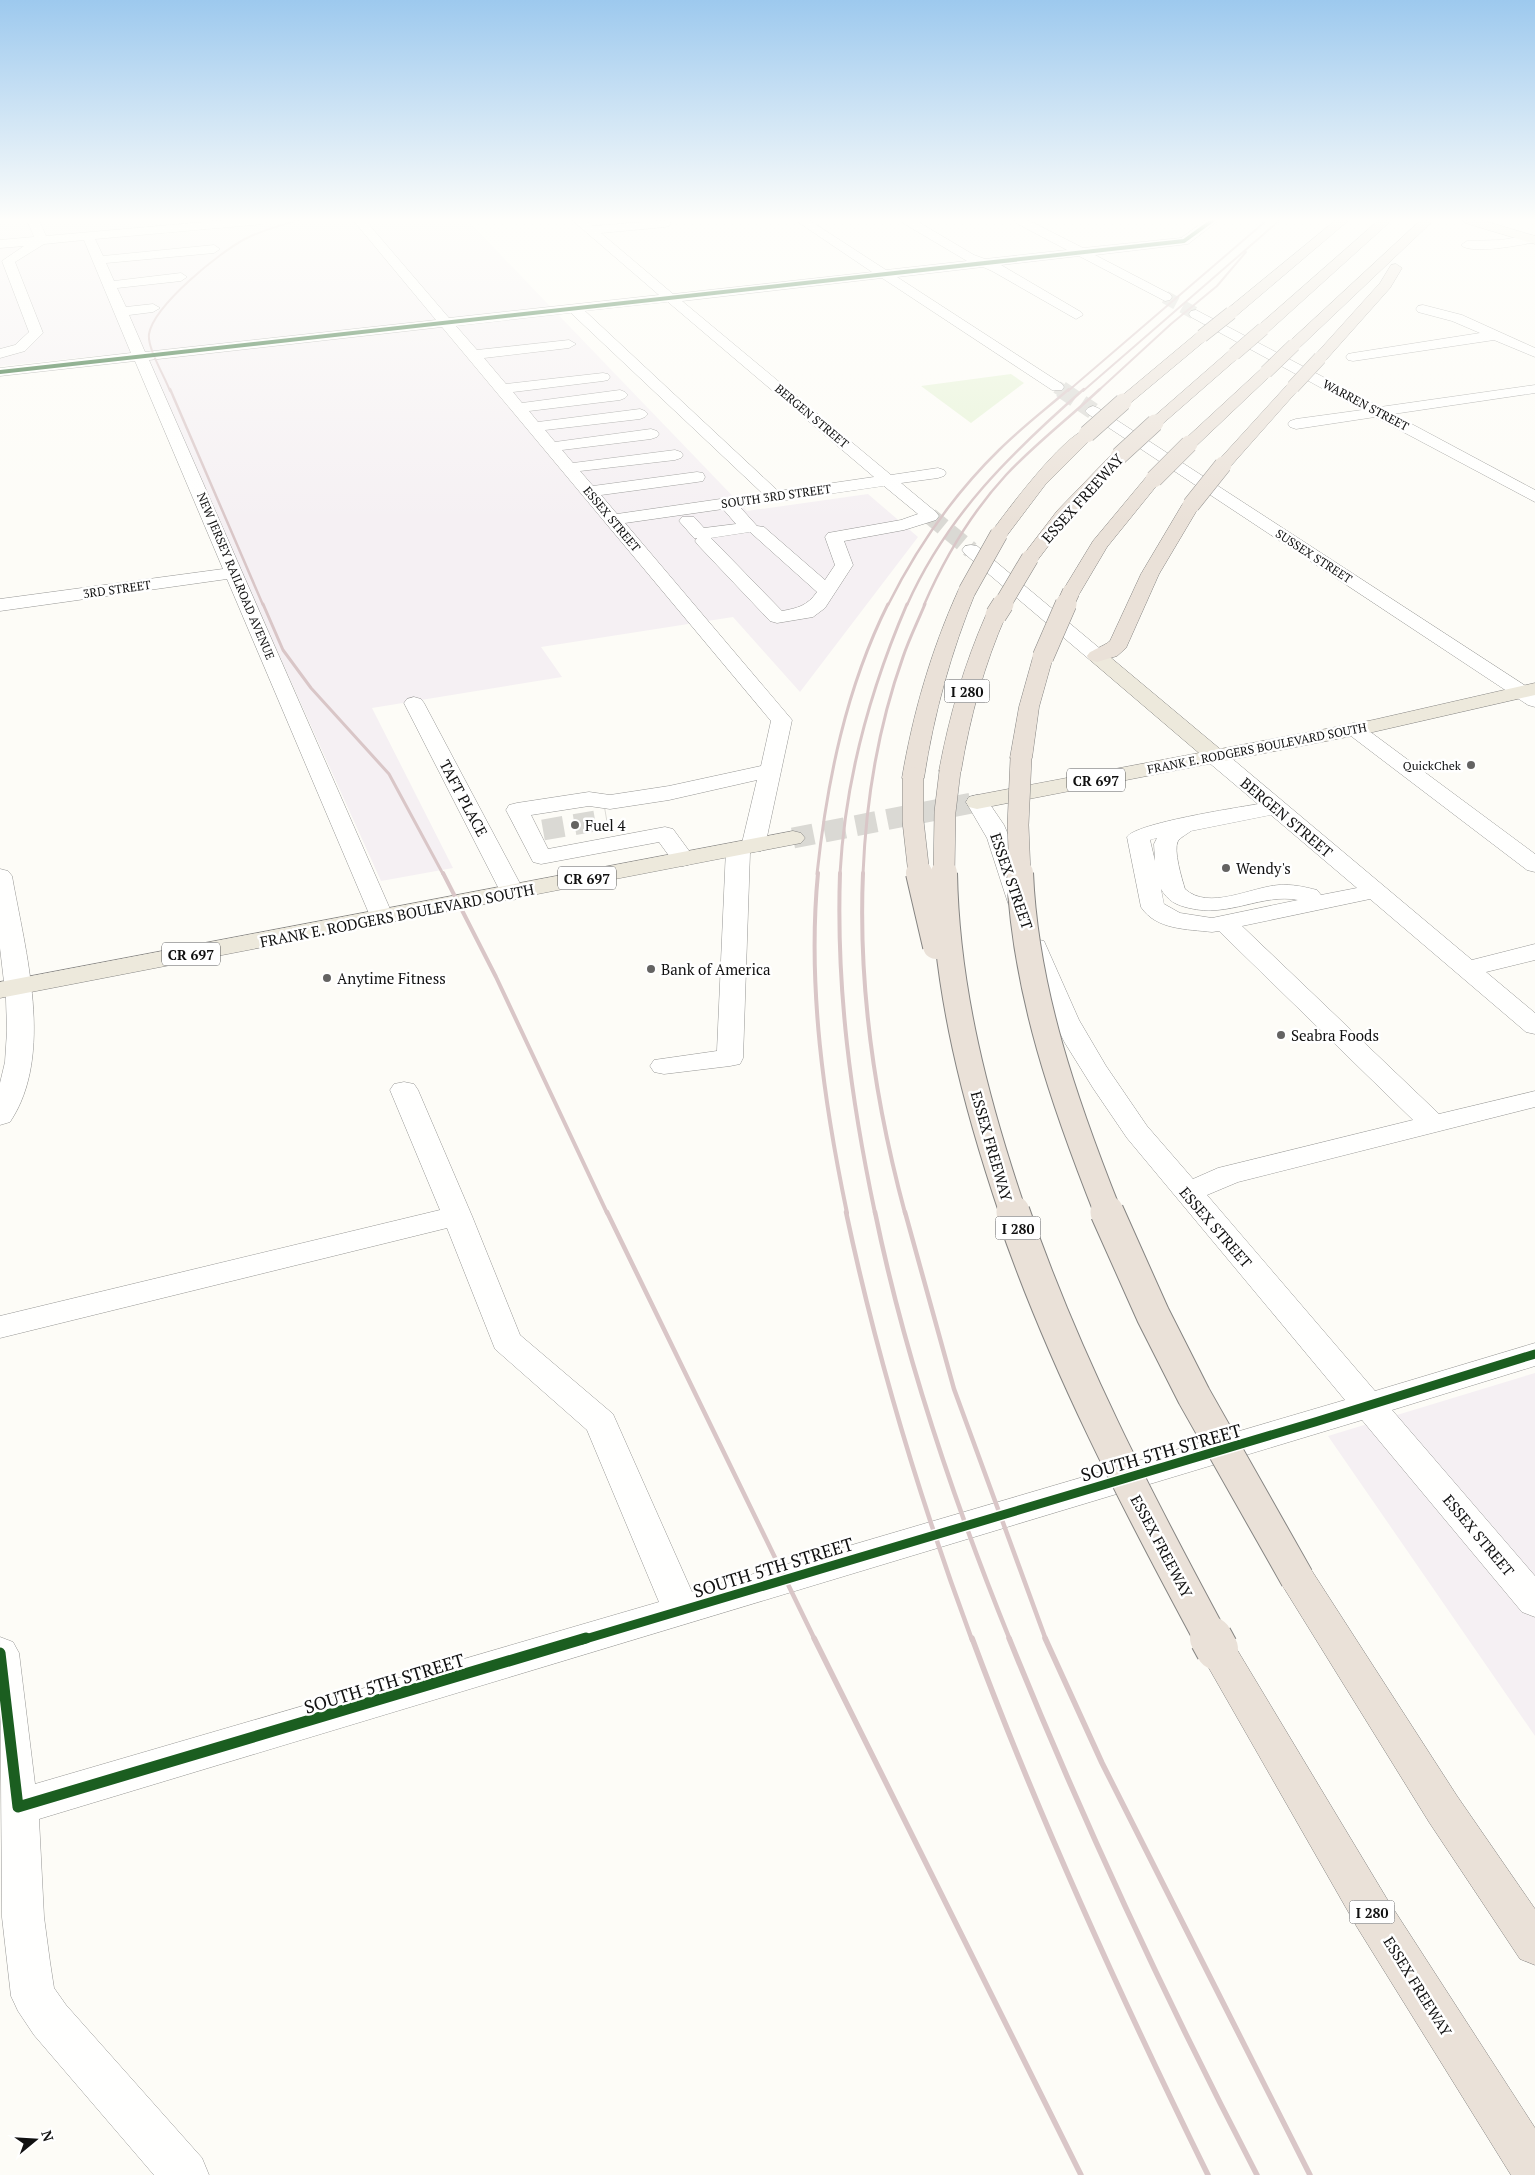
<svg xmlns="http://www.w3.org/2000/svg" width="1535" height="2175" font-family="'PT Serif',serif">
  <style>
    .industrial { fill: #f5f0f3 }
    .green { fill: #e7f3d7 }
    .lines { fill: none; stroke-linecap: round; stroke-linejoin: round }
    .minor-tunnel-far2 { stroke: #dad9d4; stroke-width: 13; stroke-dasharray: 13 7; stroke-linecap: butt }
    .minor-tunnel-far1 { stroke: #dad9d4; stroke-width: 17; stroke-dasharray: 17 8; stroke-linecap: butt }
    .minor-tunnel { stroke: #dad9d4; stroke-width: 21; stroke-dasharray: 21 11; stroke-linecap: butt }
    .major-tunnel { stroke: #dad9d4; stroke-width: 21; stroke-dasharray: 21 11; stroke-linecap: butt }
    .minor-casing { stroke: #979795; stroke-width: 1 }
    .major-casing { stroke: #858482; stroke-width: 1 }
    .highway-casing { stroke: #858482; stroke-width: 1 }
    .minor { fill: #fffffe; fill-rule: evenodd }
    .major { fill: #ede9dc; fill-rule: evenodd }
    .highway { fill: #eae1d8; fill-rule: evenodd }
    .rail-far5 { stroke: #d9c6c7; stroke-width: 2 }
    .rail-far4 { stroke: #d9c6c7; stroke-width: 2.5 }
    .rail-far3 { stroke: #d9c6c7; stroke-width: 3 }
    .rail-far2 { stroke: #d9c6c7; stroke-width: 4 }
    .rail-far1 { stroke: #d9c6c7; stroke-width: 4.5 }
    .rail { stroke: #d9c6c7; stroke-width: 5.5 }
    .highway-bridge-far5-casing { stroke: #858482; stroke-width: 14; stroke-linecap: butt }
    .highway-bridge-far4-casing { stroke: #858482; stroke-width: 18; stroke-linecap: butt }
    .highway-bridge-far3-casing { stroke: #858482; stroke-width: 22; stroke-linecap: butt }
    .highway-bridge-far2-casing { stroke: #858482; stroke-width: 28; stroke-linecap: butt }
    .highway-bridge-far1-casing { stroke: #858482; stroke-width: 35; stroke-linecap: butt }
    .highway-bridge-casing { stroke: #858482; stroke-width: 44; stroke-linecap: butt }
    .highway-bridge-far5 { stroke: #eae1d8; stroke-width: 13 }
    .highway-bridge-far4 { stroke: #eae1d8; stroke-width: 17 }
    .highway-bridge-far3 { stroke: #eae1d8; stroke-width: 21 }
    .highway-bridge-far2 { stroke: #eae1d8; stroke-width: 26 }
    .highway-bridge-far1 { stroke: #eae1d8; stroke-width: 33 }
    .highway-bridge { stroke: #eae1d8; stroke-width: 42 }
    .cycleway-far2-casing { stroke: #fff; stroke-width: 5 }
    .cycleway-far1-casing { stroke: #fff; stroke-width: 12 }
    .cycleway-casing { stroke: #fff; stroke-width: 14 }
    .cycleway-far2 { stroke: #1b5e20; stroke-width: 4 }
    .cycleway-far1 { stroke: #1b5e20; stroke-width: 9 }
    .cycleway { stroke: #1b5e20; stroke-width: 11 }
    .poi-dot { fill: #646362; stroke: #fff; stroke-width: 2 }
    .labels { text-anchor: middle; dominant-baseline: central; stroke-width: 5; stroke-linejoin: round; paint-order: stroke }
    .far-street-label { font-size: 12px; fill: #111; stroke: #fff }
    .far-poi-label { font-size: 12px; fill: #111; stroke: #fff; text-anchor: end }
    .shield { fill: #fff; stroke: #585858; stroke-width: 1 }
    .shield-label { font-size: 14px; font-weight: bold; fill: #111 }
    .street-label { font-size: 15px; fill: #111; stroke: #fff }
    .poi-label { font-size: 15px; fill: #111; stroke: #fff; text-anchor: start }
    .near-street-label { font-size: 18px; fill: #111; stroke: #fff }
  </style>
  <rect width="100%" height="100%" fill="#fdfcf7"/>
  <!-- industrial -->
  <path class="industrial" d="M 0,220 L 155,220 L 163,234 L 320,220 L 467,220 L 747,511 L 868,494 L 918,537 L 800,692 L 733,617 L 541,647 L 562,677 L 372,708 L 453,868 L 381,881 L 242,573 L 145,351 L 0,366 Z
    M 1535,1373 L 1535,1736 L 1328,1436 Z"/>
  <!-- green -->
  <path class="green" d="M 1011,374 L 1024,383 L 971,423 L 921,386 Z"/>
  <g class="lines">
    <!-- minor-tunnel-far2 -->
    <path class="minor-tunnel-far2" d="M 1165,297 L 1196,314
      M 1057,387 L 1063,391"/>
    <!-- minor-tunnel-far1 -->
    <path class="minor-tunnel-far1" d="M 1061,389 L 1093,411
      M 930,516 L 971,550"/>
    <!-- minor-tunnel -->
    <path class="minor-tunnel" d="M 543,830 L 607,819"/>
    <!-- major-tunnel -->
    <path class="major-tunnel" d="M 793,838 L 977,802"/>
    <!-- minor casing -->
    <g class="minor-casing">
      <path id="minor" d="M 27,220 L 39,220 L 46,236 L 227,220 L 269,220 L 263,224 L 95,239 L 103,256 L 214,245 L 220,249 L 214,253 L 106,263 L 114,281 L 181,273 L 187,277 L 181,281 L 117,288 L 126,307 L 153,304 L 160,308 L 153,312 L 129,315 L 145,352 L 436,320 L 353,220 L 365,220 L 449,318 L 659,295 L 572,220 L 585,220 L 593,226 L 669,220 L 671,223 L 669,226 L 665,227 L 601,233 L 673,294 L 872,272 L 795,220 L 809,220 L 886,270 L 967,261 L 903,223 L 901,220 L 915,220 L 974,255 L 985,259 L 1067,250 L 1016,223 L 1014,220 L 1028,220 L 1083,248 L 1181,238 L 1206,220 L 1219,220 L 1188,244 L 1095,255 L 1170,294 L 1172,297 L 1170,300 L 1165,301 L 1079,256 L 1001,265 L 1081,312 L 1083,315 L 1076,319 L 992,271 L 983,267 L 897,277 L 1062,384 L 1064,387 L 1062,390 L 1052,390 L 882,278 L 682,301 L 891,475 L 938,468 L 944,470 L 946,473 L 944,476 L 938,478 L 901,483 L 936,512 L 939,516 L 936,520 L 904,530 L 844,541 L 853,565 L 825,608 L 813,617 L 777,623 L 770,621 L 698,545 L 695,541 L 697,538 L 694,538 L 679,521 L 682,517 L 694,517 L 704,528 L 736,524 L 723,509 L 625,523 L 792,720 L 765,846 L 761,851 L 750,852 L 743,1058 L 740,1064 L 730,1066 L 664,1074 L 654,1072 L 650,1066 L 654,1060 L 717,1051 L 726,849 L 730,844 L 742,843 L 757,780 L 669,800 L 610,809 L 589,806 L 531,815 L 548,849 L 665,827 L 673,829 L 695,859 L 691,864 L 683,866 L 675,864 L 659,842 L 541,864 L 533,862 L 506,810 L 509,805 L 517,803 L 589,792 L 610,795 L 669,786 L 761,766 L 771,721 L 442,327 L 149,360 L 394,918 L 391,923 L 382,925 L 373,923 L 227,579 L 0,611 L 0,599 L 223,569 L 135,361 L 0,376 L 0,368 L 131,353 L 84,240 L 44,244 L 15,262 L 43,333 L 25,351 L 0,358 L 0,349 L 15,345 L 29,332 L 2,261 L 24,246 L 0,248 L 0,240 L 34,237 ZM 668,302 L 874,477 L 778,491 L 585,311 ZM 571,313 L 762,493 L 617,514 L 601,495 L 697,482 L 703,481 L 705,477 L 703,473 L 697,472 L 593,486 L 580,471 L 675,460 L 681,458 L 683,455 L 681,452 L 675,450 L 573,463 L 562,450 L 651,439 L 657,437 L 659,434 L 657,431 L 651,429 L 555,442 L 545,430 L 640,419 L 645,417 L 648,414 L 645,411 L 640,409 L 538,422 L 529,411 L 620,400 L 625,398 L 628,395 L 625,392 L 620,390 L 522,403 L 513,392 L 603,381 L 608,380 L 610,377 L 608,374 L 603,373 L 506,384 L 484,358 L 569,348 L 576,344 L 569,340 L 477,350 L 456,326 ZM 884,486 L 918,514 L 901,520 L 828,533 L 825,537 L 835,565 L 825,580 L 764,527 L 757,526 L 740,507 ZM 750,532 L 817,592 C 807,606 798,608 782,611 L 711,538 Z
        M 1531,235 L 1535,236 L 1535,242 C 1522,245 1470,255 1461,245 L 1467,241 L 1501,240 Z
        M 1423,305 L 1462,315 L 1535,348 L 1535,357 L 1494,340 L 1353,361 L 1348,360 L 1346,357 L 1348,354 L 1353,353 L 1480,333 L 1452,321 L 1418,312 L 1416,309 L 1418,306 Z
        M 1196,310 L 1380,407 L 1535,385 L 1535,393 L 1393,414 L 1535,490 L 1535,502 L 1375,417 L 1296,429 L 1290,427 L 1288,424 L 1290,421 L 1296,419 L 1362,410 L 1191,317 L 1189,314 L 1191,311 Z
        M 1093,406 L 1098,408 L 1535,692 L 1535,707 L 1528,705 L 1088,414 L 1085,411 L 1088,408 Z
        M 971,545 L 977,546 L 1104,652 L 1107,656 L 1104,660 L 1097,662 L 1090,660 L 965,554 L 962,550 L 965,546 Z
        M 414,697 L 421,699 L 424,703 L 525,893 L 521,898 L 513,900 L 505,898 L 501,893 L 404,703 L 407,699 Z
        M 1354,723 L 1361,725 L 1535,854 L 1535,872 L 1527,870 L 1347,733 L 1343,729 L 1347,725 Z
        M 1215,750 L 1223,751 L 1472,960 L 1535,944 L 1535,960 L 1486,972 L 1535,1013 L 1535,1034 L 1526,1032 L 1370,899 L 1242,926 L 1439,1114 L 1535,1091 L 1535,1107 L 1238,1182 L 1207,1195 L 1375,1391 L 1535,1343 L 1535,1366 L 1392,1410 L 1535,1576 L 1535,1617 L 1522,1612 L 1362,1420 L 39,1819 L 44,1917 L 50,1962 L 54,1988 L 66,2005 L 202,2158 L 209,2175 L 154,2175 L 34,2035 L 18,2011 L 11,1996 L 2,1917 L 0,1637 L 13,1642 L 19,1653 L 35,1784 L 659,1602 L 587,1430 L 495,1349 L 447,1228 L 0,1338 L 0,1316 L 440,1210 L 390,1090 L 394,1084 L 404,1082 L 414,1084 L 418,1090 L 472,1216 L 520,1335 L 613,1414 L 692,1592 L 1345,1400 L 1127,1138 L 1093,1088 L 1065,1043 L 1041,996 L 1023,946 L 1026,941 L 1035,939 L 1044,941 L 1079,1020 L 1106,1066 L 1147,1126 L 1193,1179 L 1218,1168 L 1413,1120 L 1219,931 L 1212,932 C 1187,929 1156,930 1141,907 L 1127,837 C 1136,823 1236,808 1258,804 L 1207,761 L 1204,756 L 1207,751 ZM 1271,815 L 1357,888 L 1321,895 L 1317,890 C 1305,887 1292,884 1279,885 C 1251,887 1209,911 1185,889 C 1182,879 1173,850 1178,841 C 1181,837 1187,834 1191,831 ZM 1157,838 L 1154,844 L 1155,861 L 1150,840 ZM 1161,889 C 1168,901 1176,905 1189,908 C 1229,918 1262,893 1298,900 L 1212,918 L 1180,913 L 1164,904 Z
        M 977,795 L 985,797 L 1004,825 L 1015,851 L 1032,903 L 1029,908 L 1020,910 L 1011,908 L 1008,903 L 987,838 L 966,802 L 969,797 Z
        M 0,869 L 8,871 L 12,876 C 25,950 55,1055 10,1122 L 0,1125 L 0,1083 L 5,1062 L 7,1031 L 6,999 L 0,948 Z"/>
    </g>
    <!-- major casing -->
    <g class="major-casing">
      <path id="major" d="M 1463,220 L 1481,220 L 1535,236 L 1535,244 L 1465,223 Z
        M 1097,650 L 1104,652 L 1220,749 L 1373,720 L 1535,683 L 1535,695 L 1373,732 L 977,809 L 969,807 L 966,802 L 969,797 L 977,795 L 1199,753 L 1090,660 L 1087,656 L 1090,652 Z
        M 793,831 L 801,833 L 805,838 L 801,843 L 0,998 L 0,982 Z"/>
    </g>
    <!-- highway casing -->
    <g class="highway-casing">
      <path id="highway" d="M 1336,220 L 1349,220 L 1236,316 L 1226,316 L 1224,313 L 1226,310 Z
        M 1379,220 L 1392,220 L 1268,332 L 1258,332 L 1256,329 L 1258,326 Z
        M 1421,220 L 1434,220 L 1299,348 L 1289,348 L 1287,345 L 1289,342 Z
        M 1396,264 L 1402,268 L 1390,288 L 1325,361 L 1315,361 L 1313,358 L 1315,355 L 1380,283 L 1391,265 Z
        M 1202,332 L 1207,333 L 1209,336 L 1207,339 L 1128,405 L 1118,405 L 1115,402 L 1118,399 L 1197,333 Z
        M 1234,350 L 1239,351 L 1241,354 L 1239,357 L 1160,426 L 1150,426 L 1147,423 L 1150,420 L 1229,351 Z
        M 1266,368 L 1271,369 L 1273,372 L 1271,375 L 1195,447 L 1183,447 L 1181,444 L 1183,441 L 1261,369 Z
        M 1293,383 L 1298,384 L 1300,387 L 1298,390 L 1229,468 L 1217,468 L 1215,465 L 1217,462 L 1288,384 Z
        M 1087,429 L 1093,431 L 1095,434 L 1093,437 L 1045,485 L 1005,538 L 999,539 L 993,538 L 990,534 C 1006,512 1063,435 1087,429 Z
        M 1119,451 L 1125,453 L 1127,456 L 1125,459 L 1069,519 L 1036,562 L 1030,563 L 1024,562 L 1021,558 L 1057,511 L 1113,453 Z
        M 1154,474 L 1160,475 L 1162,479 L 1107,547 L 1078,596 L 1071,598 L 1064,596 L 1062,592 L 1093,541 L 1148,475 Z
        M 1191,500 L 1197,501 L 1200,505 L 1159,574 L 1126,648 L 1117,656 L 1097,662 L 1090,660 L 1087,656 C 1092,649 1103,647 1110,641 L 1141,574 L 1182,505 L 1185,501 Z
        M 967,585 L 974,587 L 976,591 C 951,652 934,713 924,778 L 921,783 L 913,785 L 905,783 L 902,778 C 913,713 931,651 958,591 L 960,587 Z
        M 996,609 L 1003,611 L 1006,615 C 984,665 970,717 961,771 L 958,776 L 950,778 L 942,776 L 939,771 C 949,717 964,665 986,615 L 989,611 Z
        M 1043,651 L 1050,653 L 1053,657 L 1039,707 L 1032,758 L 1029,763 L 1021,764 L 1013,763 L 1010,758 L 1019,707 L 1033,657 L 1036,653 Z
        M 1297,1564 L 1310,1568 L 1457,1796 L 1535,1909 L 1535,1965 L 1520,1959 L 1429,1822 L 1284,1588 L 1279,1578 L 1284,1568 Z
        M 1217,1634 L 1230,1638 L 1387,1899 L 1535,2128 L 1535,2175 L 1511,2175 L 1357,1927 L 1198,1649 L 1204,1638 Z"/>
    </g>
    <!-- minor -->
    <use href="#minor" class="minor"/>
    <!-- major -->
    <use href="#major" class="major"/>
    <!-- highway -->
    <use href="#highway" class="highway"/>
    <!-- rail-far5 -->
    <path class="rail-far5" d="M 170,391 C 165,377 147,348 149,334 C 154,305 220,252 245,239 C 262,230 281,225 299,220
      M 1068,391 L 1267,220
      M 1083,391 L 1280,220
      M 1098,391 L 1171,324 L 1217,286 L 1246,252"/>
    <!-- rail-far4 -->
    <path class="rail-far4" d="M 170,389 L 263,605
      M 888,605 C 917,547 953,495 999,450 C 1021,428 1046,409 1069,389
      M 907,605 C 947,515 1011,453 1084,389
      M 924,605 C 944,559 972,512 1006,475 C 1035,444 1069,418 1100,389"/>
    <!-- rail-far3 -->
    <path class="rail-far3" d="M 263,604 L 283,650 L 311,688 L 389,774 L 443,874
      M 817,874 C 827,781 846,688 888,604
      M 840,874 C 845,780 870,690 907,604
      M 863,874 C 866,800 878,727 903,657 C 909,639 918,621 925,604"/>
    <!-- rail-far2 -->
    <path class="rail-far2" d="M 443,873 L 496,977 L 607,1213
      M 818,873 C 807,986 824,1103 847,1213
      M 840,873 C 836,990 851,1099 875,1213
      M 863,873 C 858,988 875,1102 905,1213"/>
    <!-- rail-far1 -->
    <path class="rail-far1" d="M 607,1212 L 815,1640
      M 846,1212 C 877,1358 920,1500 972,1640
      M 875,1212 C 905,1358 954,1502 1010,1640
      M 905,1212 L 954,1389 L 1046,1640"/>
    <!-- rail -->
    <path class="rail" d="M 814,1638 L 1081,2175
      M 972,1638 C 1040,1821 1122,2000 1208,2175
      M 1009,1638 C 1083,1821 1166,2000 1257,2175
      M 1045,1638 L 1102,1763 L 1310,2175"/>
    <!-- highway-bridge-far5 casing -->
    <g class="highway-bridge-far5-casing">
      <path id="highway-bridge-far5" d="M 1202,336 L 1231,313
        M 1234,354 L 1263,329
        M 1266,372 L 1294,345
        M 1293,387 L 1320,358"/>
    </g>
    <!-- highway-bridge-far4 casing -->
    <g class="highway-bridge-far4-casing">
      <path id="highway-bridge-far4" d="M 1087,434 L 1123,402
        M 1119,456 L 1155,423
        M 1154,479 L 1189,444
        M 1191,505 L 1223,465
        M 967,591 L 999,534
        M 1002,605 L 1030,558
        M 1065,605 L 1071,592"/>
    </g>
    <!-- highway-bridge-far3 casing -->
    <g class="highway-bridge-far3-casing">
      <path id="highway-bridge-far3" d="M 996,615 L 1003,604
        M 1043,657 L 1066,604
        M 913,778 L 913,821 L 919,874
        M 944,874 L 945,812 L 950,771
        M 1020,874 L 1018,825 L 1021,758"/>
    </g>
    <!-- highway-bridge-far2 casing -->
    <g class="highway-bridge-far2-casing">
      <path id="highway-bridge-far2" d="M 919,873 L 936,946
        M 944,873 C 946,990 976,1104 1013,1213
        M 1020,873 C 1025,991 1065,1105 1108,1213"/>
    </g>
    <!-- highway-bridge-far1 casing -->
    <g class="highway-bridge-far1-casing">
      <path id="highway-bridge-far1" d="M 1013,1212 C 1064,1361 1137,1501 1212,1640
        M 1107,1212 L 1153,1315 L 1194,1396 L 1297,1578"/>
    </g>
    <!-- highway-bridge casing -->
    <g class="highway-bridge-casing">
      <path id="highway-bridge" d="M 1211,1638 L 1217,1649"/>
    </g>
    <!-- highway-bridge-far5 -->
    <use href="#highway-bridge-far5" class="highway-bridge-far5"/>
    <!-- highway-bridge-far4 -->
    <use href="#highway-bridge-far4" class="highway-bridge-far4"/>
    <!-- highway-bridge-far3 -->
    <use href="#highway-bridge-far3" class="highway-bridge-far3"/>
    <!-- highway-bridge-far2 -->
    <use href="#highway-bridge-far2" class="highway-bridge-far2"/>
    <!-- highway-bridge-far1 -->
    <use href="#highway-bridge-far1" class="highway-bridge-far1"/>
    <!-- highway-bridge -->
    <use href="#highway-bridge" class="highway-bridge"/>
    <!-- cycleway-far2 casing -->
    <g class="cycleway-far2-casing">
      <path id="cycleway-far2" d="M 0,372 L 1184,241 L 1213,220"/>
    </g>
    <!-- cycleway-far1 casing -->
    <g class="cycleway-far1-casing">
      <path id="cycleway-far1" d="M 582,1640 L 1315,1422 L 1535,1354"/>
    </g>
    <!-- cycleway casing -->
    <g class="cycleway-casing">
      <path id="cycleway" d="M 0,1653 L 18,1807 L 586,1638"/>
    </g>
    <!-- cycleway-far2 -->
    <use href="#cycleway-far2" class="cycleway-far2"/>
    <!-- cycleway-far1 -->
    <use href="#cycleway-far1" class="cycleway-far1"/>
    <!-- cycleway -->
    <use href="#cycleway" class="cycleway"/>
  </g>
  <!-- sky -->
  <linearGradient id="sky" x2="0" y2="1"><stop stop-color="#9dc9ee"/><stop offset="0.42" stop-color="#fefefb"/><stop offset="1" stop-color="#fefefb" stop-opacity="0"/></linearGradient>
  <rect width="1535" height="524" fill="url(#sky)"/>
  <!-- markers -->
  <g class="poi-dot">
    <circle cx="1471" cy="765" r="5"/>
    <circle cx="575" cy="825" r="5"/>
    <circle cx="1226" cy="868" r="5"/>
    <circle cx="651" cy="969" r="5"/>
    <circle cx="327" cy="978" r="5"/>
    <circle cx="1281" cy="1035" r="5"/>
  </g>
  <g class="labels">
    <!-- far-street labels -->
    <g class="far-street-label">
      <text transform="translate(1366 405) rotate(28)">WARREN STREET</text>
      <text transform="translate(812 416) rotate(40)">BERGEN STREET</text>
      <text transform="translate(776 496) rotate(-8)">SOUTH 3RD STREET</text>
      <text transform="translate(612 519) rotate(50)">ESSEX STREET</text>
      <text transform="translate(1314 556) rotate(33)">SUSSEX STREET</text>
      <text transform="translate(236 576) rotate(67)">NEW JERSEY RAILROAD AVENUE</text>
      <text transform="translate(117 589) rotate(-8)">3RD STREET</text>
      <text transform="translate(1257 748) rotate(-11)">FRANK E. RODGERS BOULEVARD SOUTH</text>
    </g>
    <!-- far-poi labels -->
    <g class="far-poi-label">
      <text x="1461" y="765">QuickChek</text>
    </g>
    <!-- shield labels -->
    <g class="shield">
      <rect x="944.5" y="679.5" width="45" height="23" rx="4"/>
      <rect x="1067" y="768.5" width="58" height="23" rx="4"/>
      <rect x="558" y="866.5" width="58" height="23" rx="4"/>
      <rect x="162" y="942.5" width="58" height="23" rx="4"/>
      <rect x="995.5" y="1216.5" width="45" height="23" rx="4"/>
      <rect x="1349.5" y="1900.5" width="45" height="23" rx="4"/>
    </g>
    <g class="shield-label">
      <text x="967" y="691">I 280</text>
      <text x="1096" y="780">CR 697</text>
      <text x="587" y="878">CR 697</text>
      <text x="191" y="954">CR 697</text>
      <text x="1018" y="1228">I 280</text>
      <text x="1372" y="1912">I 280</text>
    </g>
    <!-- street labels -->
    <g class="street-label">
      <text transform="translate(1082 498) rotate(-48)">ESSEX FREEWAY</text>
      <text transform="translate(464 798) rotate(62)">TAFT PLACE</text>
      <text transform="translate(1287 817) rotate(40)">BERGEN STREET</text>
      <text transform="translate(1012 881) rotate(71)">ESSEX STREET</text>
      <text transform="translate(397 915) rotate(-11)">FRANK E. RODGERS BOULEVARD SOUTH</text>
      <text transform="translate(992 1146) rotate(74)">ESSEX FREEWAY</text>
      <text transform="translate(1216 1227) rotate(49)">ESSEX STREET</text>
      <text transform="translate(1479 1535) rotate(50)">ESSEX STREET</text>
      <text transform="translate(1162 1546) rotate(62)">ESSEX FREEWAY</text>
      <text transform="translate(1418 1986) rotate(58)">ESSEX FREEWAY</text>
    </g>
    <!-- poi labels -->
    <g class="poi-label">
      <text x="585" y="825">Fuel 4</text>
      <text x="1236" y="868">Wendy's</text>
      <text x="661" y="969">Bank of America</text>
      <text x="337" y="978">Anytime Fitness</text>
      <text x="1291" y="1035">Seabra Foods</text>
    </g>
    <!-- near-street labels -->
    <g class="near-street-label">
      <text transform="translate(1161 1452) rotate(-16)">SOUTH 5TH STREET</text>
      <text transform="translate(773 1567) rotate(-17)">SOUTH 5TH STREET</text>
      <text transform="translate(384 1683) rotate(-17)">SOUTH 5TH STREET</text>
    </g>
  </g>
  <!-- north arrow -->
  <g transform="translate(35 2140) rotate(72)" stroke="#ffffff" stroke-width="4" paint-order="stroke">
  <path d="M0-4L9 19L0 12L-9 19Z" fill="#111111"/>
  <text y="-8" font-size="14" font-weight="bold" text-anchor="middle" fill="#111111">N</text>
  </g>
</svg>
